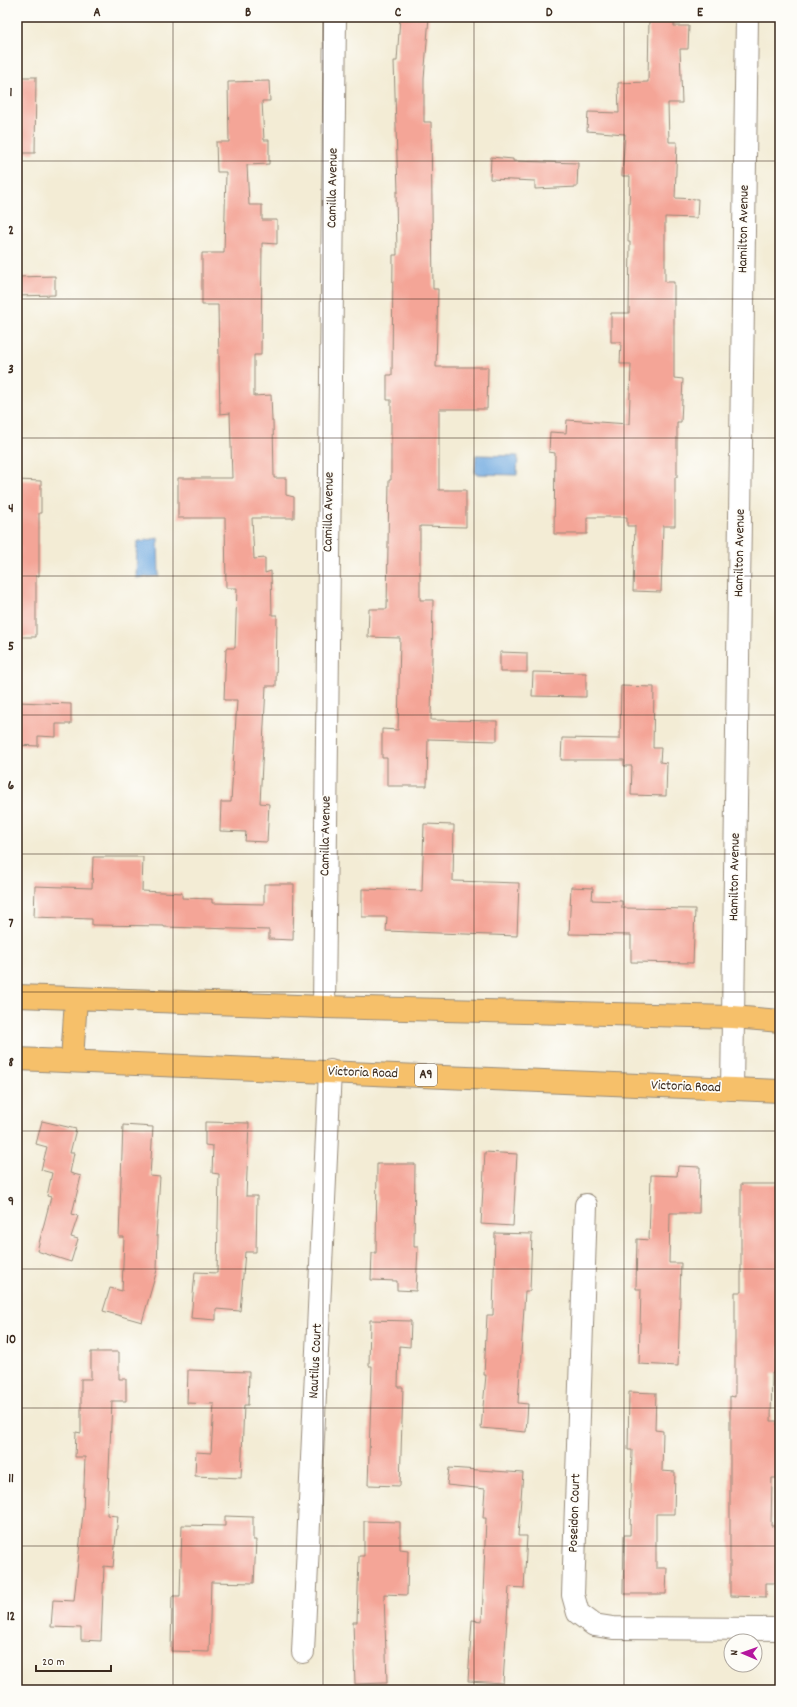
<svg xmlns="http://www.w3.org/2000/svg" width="797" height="1707" font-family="Dekko,sans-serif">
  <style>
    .water { fill: #71aae1; stroke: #566a80 }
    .building { fill: #f4a597 }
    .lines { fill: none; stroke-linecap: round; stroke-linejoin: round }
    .minor-casing { stroke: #978b7a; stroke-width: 24 }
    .trunk-casing { stroke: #978b7a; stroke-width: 24 }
    .minor { stroke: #fff; stroke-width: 22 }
    .trunk { stroke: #f6c06b; stroke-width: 22 }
    .grid { fill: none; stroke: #3b2a1e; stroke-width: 1; stroke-opacity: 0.55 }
    .labels { text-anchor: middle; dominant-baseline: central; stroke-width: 3.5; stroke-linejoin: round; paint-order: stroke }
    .shield { fill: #fdfcf7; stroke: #75695f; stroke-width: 1 }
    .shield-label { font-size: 13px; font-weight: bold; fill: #3b2a1e }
    .street-label { font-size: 14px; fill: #3b2a1e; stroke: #fdfcf7 }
    .neatline { fill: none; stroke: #3b2a1e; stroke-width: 1.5 }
    .grid-label { font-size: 13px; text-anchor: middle; font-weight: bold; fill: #3b2a1e }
  </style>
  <rect width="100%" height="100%" fill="#fdfcf7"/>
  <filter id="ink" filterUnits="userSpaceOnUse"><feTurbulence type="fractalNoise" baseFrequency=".025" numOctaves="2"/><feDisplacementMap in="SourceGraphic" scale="8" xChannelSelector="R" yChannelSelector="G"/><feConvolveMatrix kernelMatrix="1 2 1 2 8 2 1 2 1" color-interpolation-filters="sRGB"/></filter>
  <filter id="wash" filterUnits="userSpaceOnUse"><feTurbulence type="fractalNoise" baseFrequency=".012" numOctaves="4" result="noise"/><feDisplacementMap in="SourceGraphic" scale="16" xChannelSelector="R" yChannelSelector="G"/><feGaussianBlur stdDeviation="0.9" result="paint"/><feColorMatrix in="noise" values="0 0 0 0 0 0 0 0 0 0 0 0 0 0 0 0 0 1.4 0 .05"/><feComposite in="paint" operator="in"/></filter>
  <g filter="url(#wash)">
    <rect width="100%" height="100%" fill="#f3ecd5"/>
    <!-- water -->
    <path class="water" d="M 476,455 L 518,456 L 517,475 L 475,474 Z
      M 158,538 L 159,576 L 136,578 L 137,542 Z"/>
    <g id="blocks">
      <!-- building -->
      <path class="building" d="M 400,17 L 429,17 L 424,79 L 424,122 L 431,122 L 433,289 L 438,289 L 436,367 L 488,367 L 487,409 L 439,409 L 439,490 L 466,490 L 466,527 L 420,526 L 420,600 L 433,600 L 431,720 L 497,721 L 497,741 L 428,739 L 427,786 L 387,786 L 387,758 L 382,758 L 382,729 L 398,730 L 400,638 L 368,637 L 369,609 L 387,609 L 389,480 L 391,480 L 391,400 L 387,400 L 387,375 L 392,375 L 393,255 L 397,255 L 396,192 L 398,192 L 394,61 L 397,61 Z
        M 649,17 L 674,17 L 674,26 L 689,26 L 688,49 L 680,49 L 682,103 L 668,103 L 669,142 L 677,142 L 675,198 L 698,199 L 697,218 L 665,217 L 665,282 L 674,282 L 674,378 L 683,379 L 681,422 L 677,422 L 677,477 L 675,477 L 675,526 L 663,526 L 661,592 L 633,591 L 635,526 L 627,526 L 627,517 L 587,517 L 587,534 L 554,534 L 555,453 L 549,452 L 550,432 L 566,433 L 567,420 L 629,424 L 631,364 L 620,364 L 621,342 L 611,342 L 611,313 L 629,313 L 630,242 L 628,242 L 630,176 L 622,176 L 625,134 L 587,131 L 588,112 L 619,113 L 618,83 L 648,82 Z
        M 17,77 L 36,77 L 35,153 L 17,153 Z
        M 269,81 L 270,101 L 262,101 L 264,140 L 269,140 L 269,164 L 247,165 L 249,205 L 262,205 L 262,220 L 277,220 L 277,244 L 262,243 L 261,355 L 254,355 L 254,396 L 271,395 L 272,421 L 273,421 L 274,478 L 286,478 L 286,495 L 294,497 L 294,518 L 252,518 L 254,559 L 265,558 L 265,573 L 271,571 L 272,615 L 277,615 L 276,686 L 266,686 L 260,803 L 269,804 L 267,842 L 245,841 L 246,832 L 220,831 L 221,802 L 231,802 L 237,700 L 224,700 L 226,648 L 235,648 L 237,588 L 226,588 L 225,518 L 178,518 L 178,478 L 232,478 L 230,413 L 220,414 L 218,305 L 202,305 L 202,253 L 224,253 L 226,172 L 217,172 L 216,142 L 229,142 L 228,82 Z
        M 491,157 L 513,159 L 513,161 L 578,163 L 577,187 L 535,189 L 535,181 L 490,179 Z
        M 55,276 L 55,295 L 17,296 L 17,277 Z
        M 17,480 L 41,481 L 41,513 L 39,513 L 39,576 L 36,576 L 36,637 L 17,637 Z
        M 500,652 L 527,653 L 527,672 L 500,672 Z
        M 533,672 L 586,673 L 586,697 L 532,696 Z
        M 621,686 L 654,687 L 653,748 L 661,748 L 660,762 L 667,763 L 666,796 L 631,795 L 632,766 L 624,766 L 624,760 L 561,760 L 562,738 L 620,739 Z
        M 17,702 L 71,704 L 71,724 L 56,724 L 56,737 L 38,736 L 38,746 L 17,745 Z
        M 424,824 L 454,825 L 453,881 L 519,883 L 517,936 L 386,931 L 387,917 L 362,917 L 362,889 L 422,891 Z
        M 93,857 L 143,857 L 142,891 L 182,893 L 182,898 L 212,899 L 212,903 L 264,904 L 264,884 L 294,884 L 293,940 L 269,939 L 269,930 L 164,927 L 164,926 L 92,925 L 92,919 L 34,917 L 35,886 L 92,888 Z
        M 571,887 L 593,888 L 592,900 L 622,901 L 622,908 L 695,909 L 693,963 L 631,962 L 631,935 L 569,934 Z
        M 42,1121 L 76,1129 L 70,1153 L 74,1153 L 70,1173 L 81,1176 L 72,1214 L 78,1216 L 71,1237 L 78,1239 L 71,1262 L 37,1251 L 51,1197 L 47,1196 L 52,1173 L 41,1170 L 47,1147 L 36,1144 Z
        M 205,1122 L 249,1123 L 246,1196 L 257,1196 L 256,1252 L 245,1252 L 240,1311 L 216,1309 L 216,1320 L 191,1318 L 195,1272 L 217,1273 L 219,1174 L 212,1173 L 213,1146 L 205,1145 Z
        M 123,1125 L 153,1127 L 150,1176 L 160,1177 L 156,1236 L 158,1236 L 157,1270 L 142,1322 L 103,1311 L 110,1288 L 122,1291 L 124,1237 L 119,1237 Z
        M 485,1152 L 517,1154 L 513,1226 L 481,1224 Z
        M 377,1164 L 415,1164 L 414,1247 L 418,1247 L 416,1291 L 397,1290 L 397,1281 L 371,1280 L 372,1253 L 376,1253 Z
        M 678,1166 L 700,1167 L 699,1213 L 670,1213 L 669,1263 L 681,1263 L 678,1366 L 639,1364 L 641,1289 L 636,1289 L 637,1239 L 649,1240 L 651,1175 L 677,1176 Z
        M 741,1184 L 780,1184 L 780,1265 L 778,1265 L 777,1316 L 780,1316 L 780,1373 L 772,1373 L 771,1421 L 777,1421 L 777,1478 L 772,1478 L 771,1526 L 777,1526 L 777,1583 L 766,1583 L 766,1597 L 730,1596 L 730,1396 L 735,1397 L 735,1292 L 741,1292 Z
        M 495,1233 L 532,1234 L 530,1291 L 525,1291 L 518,1403 L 528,1404 L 526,1432 L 481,1428 L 486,1375 L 484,1375 L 487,1315 L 493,1315 Z
        M 370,1320 L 411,1321 L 410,1347 L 399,1346 L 398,1387 L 403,1387 L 400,1486 L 368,1485 L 372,1366 L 369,1366 Z
        M 91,1352 L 119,1352 L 119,1379 L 126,1379 L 126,1401 L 112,1401 L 107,1515 L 118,1516 L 113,1567 L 104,1566 L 101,1641 L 81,1640 L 81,1628 L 51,1627 L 53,1600 L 74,1601 L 83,1513 L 85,1457 L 75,1457 L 76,1432 L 81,1433 L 81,1379 L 91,1379 Z
        M 188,1370 L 249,1372 L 248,1405 L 244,1405 L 241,1478 L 195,1476 L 196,1452 L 211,1453 L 214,1404 L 187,1403 Z
        M 629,1392 L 656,1393 L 655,1430 L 663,1431 L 662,1471 L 675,1472 L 674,1514 L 656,1514 L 656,1568 L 667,1568 L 666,1594 L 623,1594 L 624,1535 L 630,1535 L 632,1450 L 628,1450 Z
        M 449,1468 L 523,1473 L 518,1536 L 527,1536 L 524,1588 L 509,1587 L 503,1683 L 468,1681 L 472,1620 L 482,1621 L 486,1518 L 483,1518 L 485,1489 L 447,1485 Z
        M 225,1516 L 253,1517 L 253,1540 L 256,1540 L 254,1583 L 211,1582 L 209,1652 L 171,1651 L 172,1596 L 180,1596 L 182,1525 L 225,1526 Z
        M 364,1521 L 400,1522 L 400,1549 L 408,1550 L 407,1595 L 384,1594 L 387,1683 L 355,1684 L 353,1622 L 357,1622 L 359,1556 L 364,1556 Z"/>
    </g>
  </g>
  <g filter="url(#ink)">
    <use href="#blocks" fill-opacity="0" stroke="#978b7a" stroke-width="1"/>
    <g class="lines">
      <!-- minor casing -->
      <g class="minor-casing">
        <path id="minor" d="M 324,1007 L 335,17
          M 732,1089 L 747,17
          M 586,1205 L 573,1595 L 578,1613 L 594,1625 L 613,1628 L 780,1629
          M 303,1652 L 330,1071"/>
      </g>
      <!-- trunk casing -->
      <g class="trunk-casing">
        <path id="trunk" d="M 17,996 L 324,1007 L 733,1017 L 780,1021
          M 17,1059 L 780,1091
          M 72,1060 L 76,999"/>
      </g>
      <!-- minor -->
      <use href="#minor" class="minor"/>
      <!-- trunk -->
      <use href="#trunk" class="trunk"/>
    </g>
  </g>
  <!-- grid -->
  <path class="grid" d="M 173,17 L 173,1690M 323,17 L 323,1690M 474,17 L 474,1690M 624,17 L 624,1690M 17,161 L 780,161M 17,299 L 780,299M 17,438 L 780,438M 17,576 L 780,576M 17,715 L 780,715M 17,854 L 780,854M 17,992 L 780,992M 17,1131 L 780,1131M 17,1269 L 780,1269M 17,1408 L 780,1408M 17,1546 L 780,1546"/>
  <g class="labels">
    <!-- shield labels -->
    <rect class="shield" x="415" y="1064" width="22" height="22" rx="3"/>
    <g class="shield-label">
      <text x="426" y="1075">A9</text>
    </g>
    <!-- street labels -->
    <g class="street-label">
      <text transform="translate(333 188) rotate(-89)">Camilla Avenue</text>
      <text transform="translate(744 229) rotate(-89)">Hamilton Avenue</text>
      <text transform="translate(329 512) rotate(-89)">Camilla Avenue</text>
      <text transform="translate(740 553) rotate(-89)">Hamilton Avenue</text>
      <text transform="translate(326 836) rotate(-89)">Camilla Avenue</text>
      <text transform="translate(735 877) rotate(-89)">Hamilton Avenue</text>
      <text transform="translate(363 1073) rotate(2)">Victoria Road</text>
      <text transform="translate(686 1087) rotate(2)">Victoria Road</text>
      <text transform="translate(316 1361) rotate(-87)">Nautilus Court</text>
      <text transform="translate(575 1513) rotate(-88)">Poseidon Court</text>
    </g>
  </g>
  <!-- margin -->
  <rect width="797" height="1707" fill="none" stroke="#fdfcf7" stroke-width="44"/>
  <!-- north arrow -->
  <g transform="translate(743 1653) rotate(272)"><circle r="19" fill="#fdfcf7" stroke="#afa8a0"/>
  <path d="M0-3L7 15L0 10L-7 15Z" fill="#b5179e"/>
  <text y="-6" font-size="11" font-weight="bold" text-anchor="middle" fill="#3b2a1e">N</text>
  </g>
  <!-- scale -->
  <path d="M36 1665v6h75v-6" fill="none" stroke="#3b2a1e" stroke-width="2"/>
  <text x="42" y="1665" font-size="12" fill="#3b2a1e" stroke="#fdfcf7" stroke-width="3" paint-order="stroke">20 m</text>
  <rect x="22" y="22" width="753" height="1663" class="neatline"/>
  <g class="grid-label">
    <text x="97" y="16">A</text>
    <text x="248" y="16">B</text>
    <text x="398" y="16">C</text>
    <text x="549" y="16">D</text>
    <text x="700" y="16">E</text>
    <text x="11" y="96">1</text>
    <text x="11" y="234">2</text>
    <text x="11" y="373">3</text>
    <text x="11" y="512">4</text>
    <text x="11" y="650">5</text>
    <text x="11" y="789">6</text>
    <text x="11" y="927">7</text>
    <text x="11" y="1066">8</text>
    <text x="11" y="1205">9</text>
    <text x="11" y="1343">10</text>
    <text x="11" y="1482">11</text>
    <text x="11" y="1620">12</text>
  </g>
</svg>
